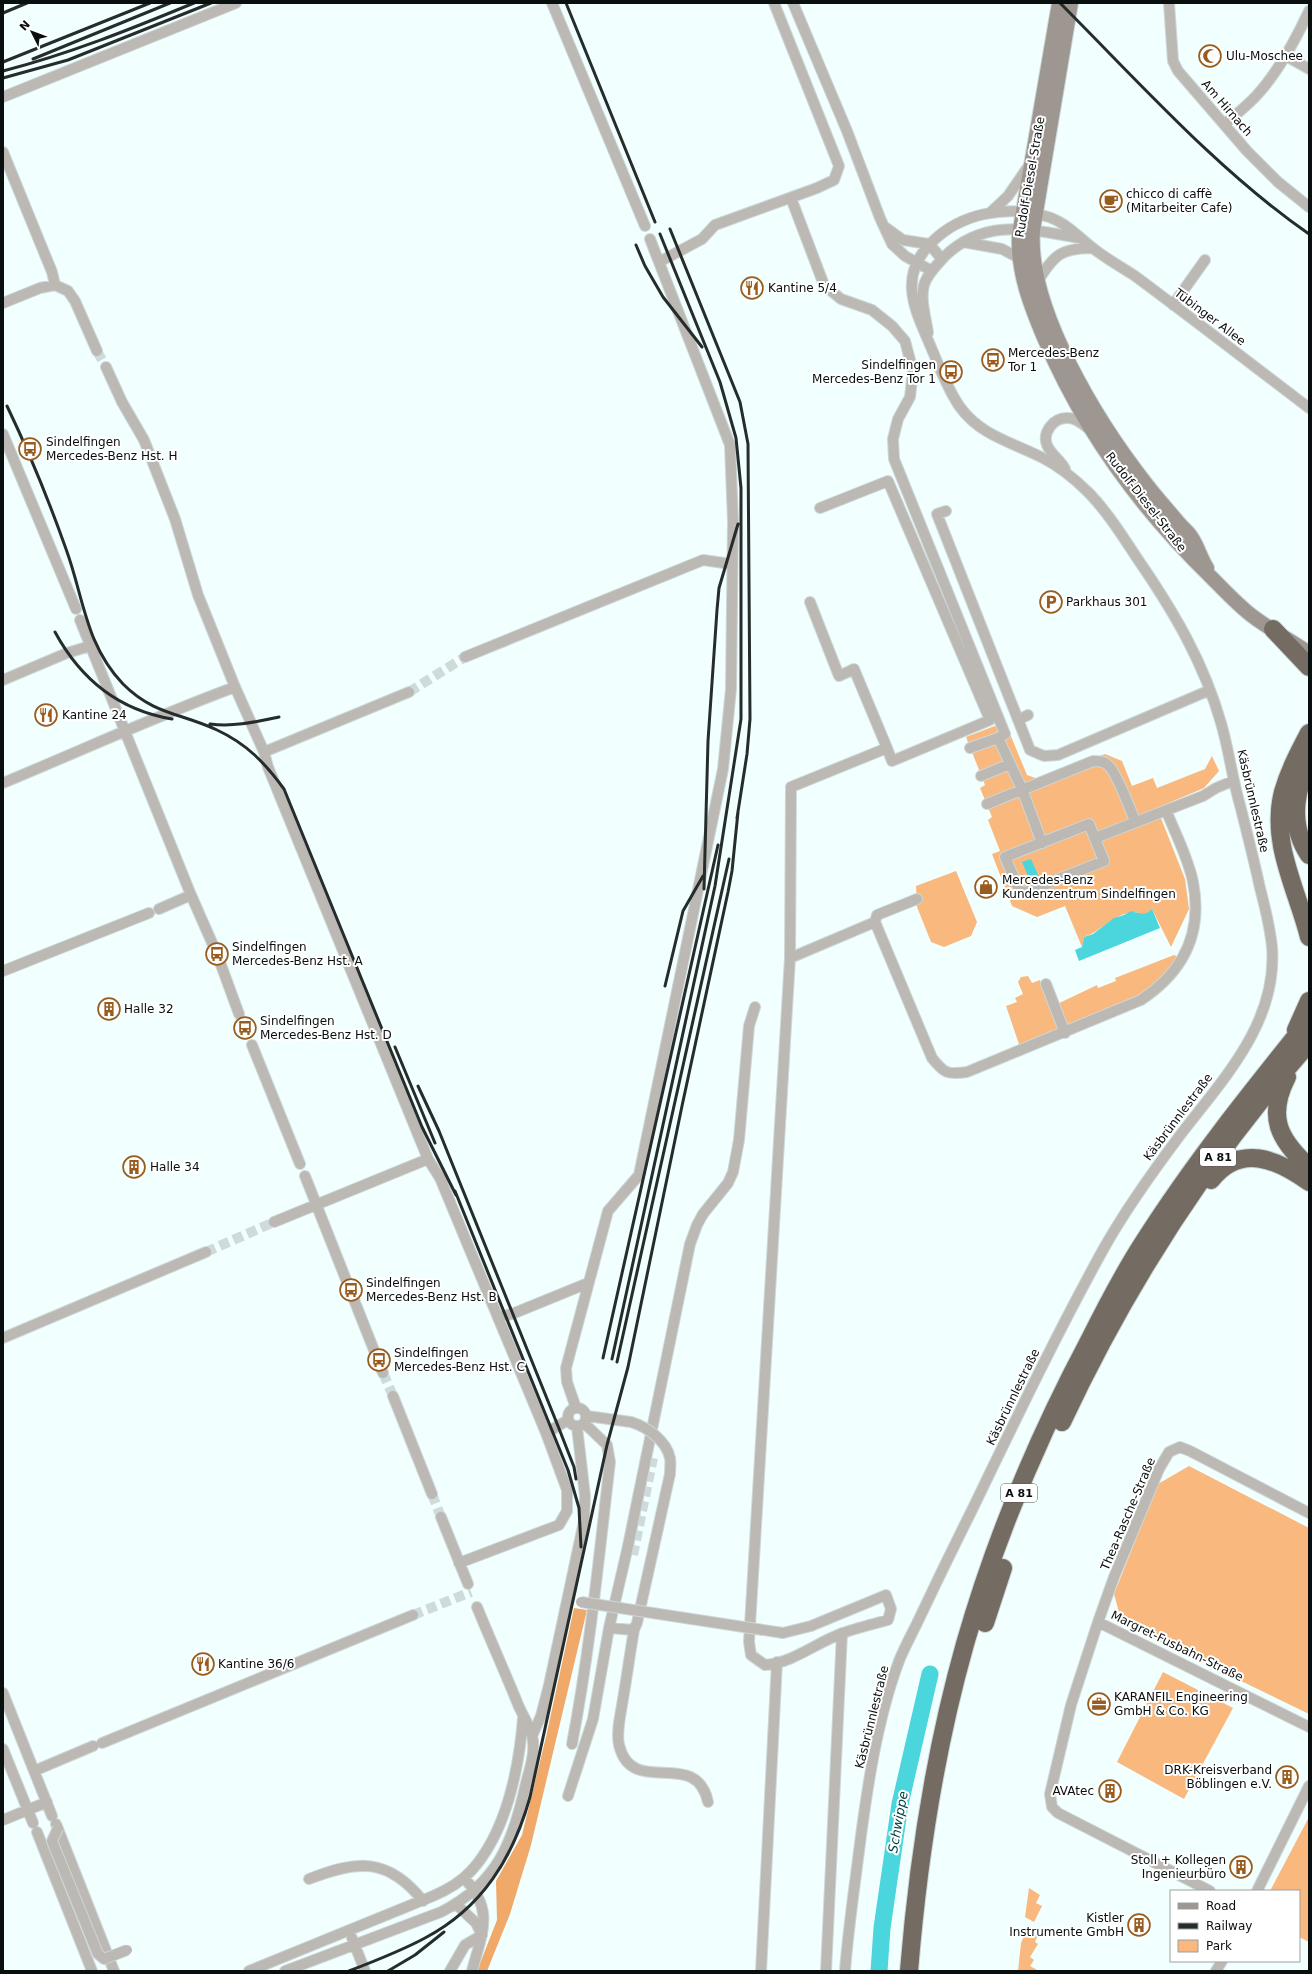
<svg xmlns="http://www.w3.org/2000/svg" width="1312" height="1974" font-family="'DejaVu Sans',sans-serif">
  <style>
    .green { fill: #f9b87e }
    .forest { fill: #f0a968 }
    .water { fill: #4bd5dd }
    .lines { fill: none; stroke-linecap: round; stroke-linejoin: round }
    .river { stroke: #4bd5dd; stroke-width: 17 }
    .minor-tunnel { stroke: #cfdbdb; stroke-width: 10; stroke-dasharray: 10 5; stroke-linecap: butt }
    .minor-casing { stroke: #cdd8d8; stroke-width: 12 }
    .secondary-casing { stroke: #cdd8d8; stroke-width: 16 }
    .motorway-casing { stroke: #cdd8d8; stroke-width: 20 }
    .minor { stroke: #bcb8b4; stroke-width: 10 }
    .secondary { stroke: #9d9691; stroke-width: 14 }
    .motorway { stroke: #746b63; stroke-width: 18 }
    .rail { stroke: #262c2c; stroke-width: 3 }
    .minor-bridge-casing { stroke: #cdd8d8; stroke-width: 12; stroke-linecap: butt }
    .minor-bridge { stroke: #bcb8b4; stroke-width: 10 }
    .labels { text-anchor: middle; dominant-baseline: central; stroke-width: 4; stroke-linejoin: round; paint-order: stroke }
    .shield { fill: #fff; stroke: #535656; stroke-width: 1 }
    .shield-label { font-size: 11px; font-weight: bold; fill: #090e0e }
    .poi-label { font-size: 12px; fill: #090e0e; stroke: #fff; text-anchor: start }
    .street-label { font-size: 12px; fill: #090e0e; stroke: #fff }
    .water-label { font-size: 13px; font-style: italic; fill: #004144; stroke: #fff }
  </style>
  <rect width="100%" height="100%" fill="#f2ffff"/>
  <!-- green -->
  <path class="green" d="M 1005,722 L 1027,775 L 1041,780 L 1105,754 L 1122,761 L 1132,786 L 1153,778 L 1157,788 L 1205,769 L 1212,756 L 1219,771 L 1204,788 L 1157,808 L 1185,879 L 1189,909 L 1171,947 L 1152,909 L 1149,913 L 1140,915 L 1136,912 C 1113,913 1104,930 1084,937 L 1082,947 L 1065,906 L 1037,917 L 1012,906 L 992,854 L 1000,851 L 988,820 L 992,817 L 980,788 L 985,785 L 966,737 Z
    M 956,871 L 977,922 L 971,936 L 944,947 L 931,942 L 917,907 L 916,886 Z
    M 1174,955 L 1178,957 L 1164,977 L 1145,993 L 1020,1047 L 1006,1006 L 1017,1002 L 1015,998 L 1023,994 L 1018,982 L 1021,977 L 1028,976 L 1032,983 L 1040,980 L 1051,1007 L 1097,985 L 1098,988 L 1116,981 L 1115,978 Z
    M 1189,1466 L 1309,1528 L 1309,1714 L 1122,1623 L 1114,1594 L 1158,1484 Z
    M 1163,1672 L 1233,1708 L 1184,1799 L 1117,1762 Z
    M 1309,1817 L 1309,1942 L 1299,1937 L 1299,1891 L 1270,1891 Z
    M 1029,1888 L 1040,1895 L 1036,1903 L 1042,1906 L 1034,1922 L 1025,1917 Z
    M 1027,1929 L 1038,1935 L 1035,1942 L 1038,1944 L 1030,1957 L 1034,1960 L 1030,1966 L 1039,1971 L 1018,1971 L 1021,1943 Z"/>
  <!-- forest -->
  <path class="forest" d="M 574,1608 L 587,1610 L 531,1845 L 510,1914 L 487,1971 L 477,1971 L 497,1920 L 496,1881 L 522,1835 L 546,1737 Z"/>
  <!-- water -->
  <path class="water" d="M 1031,859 L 1039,877 L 1030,880 L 1022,862 Z
    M 1152,909 L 1160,928 L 1079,961 L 1075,950 L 1082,947 L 1084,937 L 1093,934 L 1114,918 L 1124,915 L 1131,911 C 1139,913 1145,917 1152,909 Z"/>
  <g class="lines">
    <!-- river -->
    <path class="river" d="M 879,1971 L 882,1928 L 900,1804 L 930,1674"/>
    <!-- minor-tunnel -->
    <path class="minor-tunnel" d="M 97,351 L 106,367
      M 409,692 L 465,657
      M 239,1014 L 252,1045
      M 206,1252 L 274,1222
      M 383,1373 L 393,1396
      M 432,1494 L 441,1517
      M 633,1555 L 653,1458
      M 413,1615 L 471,1592"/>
    <!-- minor casing -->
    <g class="minor-casing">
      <path id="minor" d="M 552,3 L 645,226
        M 793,3 L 847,131 L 880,218 L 892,244 L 905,256 L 932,271
        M 1169,3 L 1173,61 L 1178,71 L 1247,151 L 1278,182 L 1309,207
        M 1286,56 L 1309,69
        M 3,97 L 236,3
        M 1225,124 C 1235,115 1247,106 1257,95 C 1279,71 1295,41 1309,11
        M 3,152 L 52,272 L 55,285 L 68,291 L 75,301 L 97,351
        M 791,198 L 824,285 L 841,299 L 872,310 L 892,326 L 905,341 L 913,371 L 910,397 L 898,419 L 893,439 L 894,459 L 1005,734 L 998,738
        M 991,212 L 1008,196 L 1030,164
        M 885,227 L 903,240 L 929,244 L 942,259
        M 963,242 L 1002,249 L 1019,258
        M 659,262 L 702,239 L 715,225 L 817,188 L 834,180 L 839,166 L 774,3
        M 1038,281 C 1054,255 1061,248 1093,248
        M 3,303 L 40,288 L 55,285
        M 1173,305 L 1205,260
        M 928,333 C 926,318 920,300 924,285 C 927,274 938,264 945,256 C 986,217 1031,230 1080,238
        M 106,367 L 122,402 L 144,440 L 175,519 L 198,595 L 235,687 L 264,752 L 268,767 L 428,1159 L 440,1178 L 546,1433 L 567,1490 L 567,1511 L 559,1525 L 459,1563
        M 3,434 L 76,609
        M 1065,469 C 1061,460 1051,455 1047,445 C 1042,432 1054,417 1068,418 C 1076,418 1083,424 1089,429
        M 820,508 L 888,481 L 990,720 L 892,761 L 887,748
        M 946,511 L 937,514 L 1030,750 L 1044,756 L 1058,755 L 1210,690
        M 80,620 L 191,895 L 217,954 L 239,1014
        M 465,657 L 703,560 L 731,564
        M 3,680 L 67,653 L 90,646
        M 1018,720 L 1028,715
        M 970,748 L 998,738 L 1022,789 L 1042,843
        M 264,752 L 409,692
        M 981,776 L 1010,764
        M 3,783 C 80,751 156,716 235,687
        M 987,804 L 1093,761 C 1099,761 1104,761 1108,765 C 1117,773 1130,809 1135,821
        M 1089,824 L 1104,861 L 1021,894 L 1005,857 Z
        M 1095,838 L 1203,796 L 1216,788 L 1233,781
        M 159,909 L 191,895
        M 875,922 L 932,1058 C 944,1073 947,1075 967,1072 L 1141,1000 C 1183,972 1203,933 1193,882 C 1188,857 1175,833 1166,810
        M 790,958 L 875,922 L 877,915 L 917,899
        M 3,971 L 149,913
        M 1046,984 L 1065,1033
        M 252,1045 L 300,1164
        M 305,1176 L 383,1373
        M 274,1222 L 428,1159
        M 498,1317 L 512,1314 L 588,1283
        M 3,1338 L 206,1252
        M 393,1396 L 432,1494
        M568 1417a9 9 0 1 1 18 0a9 9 0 1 1-18 0Z
        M 576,1408 L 567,1382 L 566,1368 L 608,1211 L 639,1175 L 723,769 L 731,689 L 733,521 L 730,445 L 650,239
        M 587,1416 L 631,1422
        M 546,1433 L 568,1420
        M 441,1517 L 468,1584
        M 1098,1622 L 1114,1577 L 1159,1469 L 1169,1452 L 1180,1447 L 1190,1451 L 1309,1513
        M 609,1628 L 634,1630 L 637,1623 L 670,1474
        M 634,1630 C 630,1653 627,1676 623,1699 C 621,1713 616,1731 619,1745 C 632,1799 696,1746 708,1802
        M 783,1633 L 811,1626 L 886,1595 L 891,1609 L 888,1620 C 873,1624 857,1628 843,1633 C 817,1642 793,1663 765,1665 L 751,1655 L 749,1642 L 790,958 L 791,787 L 887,748 L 854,669 L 839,676 L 810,602
        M 3,1693 L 52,1816
        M 532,1736 L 541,1716 L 549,1685 L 584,1521 L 585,1496 L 577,1427
        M 102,1743 L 413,1615
        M 572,1744 C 590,1650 599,1556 610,1462 L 607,1445 L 584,1423
        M 3,1749 L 33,1823
        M 34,1771 L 93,1746
        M 568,1796 L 593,1719 L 609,1628 L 628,1546 L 690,1244 L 697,1225 L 703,1214 L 728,1183 L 733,1172 L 739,1140 L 749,1026 L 755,1007
        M 3,1820 L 47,1802
        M 56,1824 L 114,1971
        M 37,1832 L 92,1971
        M 464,1878 C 495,1910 482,1933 472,1971
        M 309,1879 C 357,1860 388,1857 423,1901
        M 1210,1891 L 1058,1813 L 1052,1807 L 1050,1794 L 1071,1705 L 1098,1622 L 1309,1727
        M 1257,1891 L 1309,1786
        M 352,1938 L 365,1971
        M 249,1971 L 433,1896 C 447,1890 460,1883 471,1871 C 506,1833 519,1769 523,1718
        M 285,1971 L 441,1912 C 498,1883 513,1842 526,1783 C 530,1768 536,1751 532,1735 C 529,1724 521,1713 517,1702 C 504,1670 490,1639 477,1607
        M 450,1971 L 465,1945 L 482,1935 L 476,1923 L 456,1904
        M 761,1971 L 777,1662
        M 826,1971 L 842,1633
        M 845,1971 C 848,1931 854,1891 859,1851 C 867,1788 877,1720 899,1661 C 905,1646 913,1632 920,1617 C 937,1581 955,1544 973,1508 C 1015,1421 1057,1333 1104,1248 C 1126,1209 1151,1174 1178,1138 C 1221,1081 1278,1024 1272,947 C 1270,927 1265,907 1260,888 C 1254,860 1247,833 1240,805 C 1232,778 1229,750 1221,723 C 1204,663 1174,612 1139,561 C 1123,537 1109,514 1089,493 C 1075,479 1059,466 1041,457 C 1011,442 980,435 960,407 C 948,390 941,371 933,352 C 917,313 895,278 932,242 C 961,213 1006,205 1045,216 C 1065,221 1078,237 1094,249 C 1107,259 1121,267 1135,276 C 1193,319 1251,364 1309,408
        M 1216,1971 L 1222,1961"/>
    </g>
    <!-- secondary casing -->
    <g class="secondary-casing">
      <path id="secondary" d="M 1059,3 L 1019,235 C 1017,272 1031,307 1045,340 C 1083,429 1142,510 1211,577 C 1224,590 1237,604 1251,615 C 1269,629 1290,640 1309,653
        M 1071,3 L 1033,230 C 1027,309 1099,424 1147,485 C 1157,498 1168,510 1178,522 C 1183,528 1189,532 1192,538 C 1198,547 1201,559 1207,568"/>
    </g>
    <!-- motorway casing -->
    <g class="motorway-casing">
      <path id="motorway" d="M 1273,629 L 1309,667
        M 1309,733 C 1299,752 1289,771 1283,792 C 1270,843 1297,889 1309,937
        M 1309,762 C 1294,793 1289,825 1309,855
        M 1296,1030 L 1309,1001
        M 1287,1077 C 1267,1116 1278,1139 1309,1167
        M 1211,1180 C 1240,1143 1277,1159 1309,1182
        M 1062,1422 C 1126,1285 1209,1156 1309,1043
        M 985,1623 L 1003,1568
        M 909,1971 C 918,1861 935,1750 965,1644 C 995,1539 1038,1437 1089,1341 C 1106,1307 1124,1272 1145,1240 C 1194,1163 1252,1091 1309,1020"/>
    </g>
    <!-- minor -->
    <use href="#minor" class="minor"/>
    <!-- secondary -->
    <use href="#secondary" class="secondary"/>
    <!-- motorway -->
    <use href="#motorway" class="motorway"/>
    <!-- rail -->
    <path class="rail" d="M 566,3 L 655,222
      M 1060,3 C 1138,81 1218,171 1309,234
      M 3,13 L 27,3
      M 33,59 L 170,3
      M 3,62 L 150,3
      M 3,71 C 69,54 131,29 194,3
      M 3,78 L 68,60 L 211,3
      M 670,229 L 740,402 L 748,444 L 750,719 L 747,754 L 737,818
      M 636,245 L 645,266 L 663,297 L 702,347
      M 7,406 C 29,452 49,501 66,549 C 84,598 85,644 123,684 C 154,715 181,713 217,730 C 247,744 265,763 284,789 L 422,1127 L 456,1195
      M 55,632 C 81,680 118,710 172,719
      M 210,724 C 234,727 255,722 279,717
      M 704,889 L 708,741 L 717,610 L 719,588 L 738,524
      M 665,986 L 683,911 L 703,876
      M 395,1047 L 435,1143
      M 418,1086 L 439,1131 L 558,1426 L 574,1467 L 576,1479
      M 455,1191 L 568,1470 L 579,1508 L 581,1547
      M 603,1358 L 718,845
      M 612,1359 L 715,886 L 741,719 L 741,488 L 736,438 L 720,382 L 660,234
      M 617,1362 L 729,859
      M 349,1971 C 375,1961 401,1951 425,1938 C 482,1908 513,1858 530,1797 L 607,1445 L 628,1367 L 682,1106 L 728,892 L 732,871 L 738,812
      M 388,1971 L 415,1955 L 444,1932"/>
    <!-- minor-bridge casing -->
    <g class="minor-bridge-casing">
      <path id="minor-bridge" d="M 631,1422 C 647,1427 666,1440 670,1458 C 671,1462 670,1469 670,1474
        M 581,1602 L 783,1633
        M 58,1828 L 52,1841 L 98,1954 L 104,1959 L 127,1950"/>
    </g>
    <!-- minor-bridge -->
    <use href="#minor-bridge" class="minor-bridge"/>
  </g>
  <!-- icons -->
  <defs>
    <g id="mosque-ring" transform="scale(1.15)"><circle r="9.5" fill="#fff" stroke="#985c1e" stroke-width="1.5"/><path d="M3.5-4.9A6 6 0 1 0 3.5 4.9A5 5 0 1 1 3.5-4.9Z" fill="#985c1e"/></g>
    <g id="cafe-ring" transform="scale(1.15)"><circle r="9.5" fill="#fff" stroke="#985c1e" stroke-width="1.5"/><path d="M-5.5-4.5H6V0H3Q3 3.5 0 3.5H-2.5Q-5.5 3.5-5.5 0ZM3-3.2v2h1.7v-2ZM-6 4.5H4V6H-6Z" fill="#985c1e"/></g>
    <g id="restaurant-ring" transform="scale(1.15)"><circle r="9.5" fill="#fff" stroke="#985c1e" stroke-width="1.5"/><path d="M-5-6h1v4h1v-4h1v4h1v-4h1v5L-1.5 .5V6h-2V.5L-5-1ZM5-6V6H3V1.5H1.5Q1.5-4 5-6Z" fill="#985c1e"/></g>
    <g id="bus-ring" transform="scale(1.15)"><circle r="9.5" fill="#fff" stroke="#985c1e" stroke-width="1.5"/><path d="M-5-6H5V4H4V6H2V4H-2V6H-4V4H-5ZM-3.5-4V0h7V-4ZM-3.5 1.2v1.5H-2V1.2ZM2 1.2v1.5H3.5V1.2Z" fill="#985c1e"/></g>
    <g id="parking-ring" transform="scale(1.15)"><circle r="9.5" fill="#fff" stroke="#985c1e" stroke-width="1.5"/><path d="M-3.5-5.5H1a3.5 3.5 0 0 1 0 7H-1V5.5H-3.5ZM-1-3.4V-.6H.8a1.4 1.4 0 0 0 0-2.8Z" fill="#985c1e"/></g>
    <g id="shop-ring" transform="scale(1.15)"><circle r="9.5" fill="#fff" stroke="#985c1e" stroke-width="1.5"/><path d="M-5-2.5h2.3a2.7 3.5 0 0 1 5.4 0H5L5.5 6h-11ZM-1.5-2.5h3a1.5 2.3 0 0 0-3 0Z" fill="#985c1e"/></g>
    <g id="building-ring" transform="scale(1.15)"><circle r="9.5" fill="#fff" stroke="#985c1e" stroke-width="1.5"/><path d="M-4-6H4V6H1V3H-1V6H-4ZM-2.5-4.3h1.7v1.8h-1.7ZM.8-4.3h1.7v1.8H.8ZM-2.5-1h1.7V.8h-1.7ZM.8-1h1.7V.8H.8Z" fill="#985c1e"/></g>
    <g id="office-ring" transform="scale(1.15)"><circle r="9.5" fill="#fff" stroke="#985c1e" stroke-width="1.5"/><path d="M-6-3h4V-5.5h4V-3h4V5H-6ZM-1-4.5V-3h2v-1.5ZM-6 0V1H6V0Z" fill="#985c1e"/></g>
  </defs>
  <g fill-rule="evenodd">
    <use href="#mosque-ring" x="1210" y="56"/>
    <use href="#cafe-ring" x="1111" y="201"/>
    <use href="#restaurant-ring" x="752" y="288"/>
    <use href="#bus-ring" x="993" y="360"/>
    <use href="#bus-ring" x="951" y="372"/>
    <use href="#bus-ring" x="30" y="449"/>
    <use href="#parking-ring" x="1051" y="602"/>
    <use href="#restaurant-ring" x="46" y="715"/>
    <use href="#shop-ring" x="986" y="887"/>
    <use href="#bus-ring" x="217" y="954"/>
    <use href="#building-ring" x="109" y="1009"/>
    <use href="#bus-ring" x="245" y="1028"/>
    <use href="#building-ring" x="134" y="1167"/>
    <use href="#bus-ring" x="351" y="1290"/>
    <use href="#bus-ring" x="379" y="1360"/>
    <use href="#restaurant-ring" x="203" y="1664"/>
    <use href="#office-ring" x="1099" y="1704"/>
    <use href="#building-ring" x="1287" y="1777"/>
    <use href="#building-ring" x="1110" y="1791"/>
    <use href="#building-ring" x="1241" y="1867"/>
    <use href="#building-ring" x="1139" y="1925"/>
  </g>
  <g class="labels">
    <!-- shield labels -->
    <g class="shield">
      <rect x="1200" y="1148" width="36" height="18" rx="3"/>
      <rect x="1001" y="1484" width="36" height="18" rx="3"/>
    </g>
    <g class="shield-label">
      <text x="1218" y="1157">A 81</text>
      <text x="1019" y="1493">A 81</text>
    </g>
    <!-- poi labels -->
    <g class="poi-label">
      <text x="1226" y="56">Ulu-Moschee</text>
      <text x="1126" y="194">chicco di caffè<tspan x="1126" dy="14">(Mitarbeiter Cafe)</tspan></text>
      <text x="768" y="288">Kantine 5/4</text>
      <text x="1008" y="353">Mercedes-Benz<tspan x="1008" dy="14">Tor 1</tspan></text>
      <text x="936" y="365" text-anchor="end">Sindelfingen<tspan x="936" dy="14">Mercedes-Benz Tor 1</tspan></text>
      <text x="46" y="442">Sindelfingen<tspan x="46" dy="14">Mercedes-Benz Hst. H</tspan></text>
      <text x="1066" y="602">Parkhaus 301</text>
      <text x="62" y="715">Kantine 24</text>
      <text x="1002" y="880">Mercedes-Benz<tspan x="1002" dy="14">Kundenzentrum Sindelfingen</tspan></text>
      <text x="232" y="947">Sindelfingen<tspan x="232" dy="14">Mercedes-Benz Hst. A</tspan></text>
      <text x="124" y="1009">Halle 32</text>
      <text x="260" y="1021">Sindelfingen<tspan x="260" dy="14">Mercedes-Benz Hst. D</tspan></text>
      <text x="150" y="1167">Halle 34</text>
      <text x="366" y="1283">Sindelfingen<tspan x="366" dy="14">Mercedes-Benz Hst. B</tspan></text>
      <text x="394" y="1353">Sindelfingen<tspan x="394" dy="14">Mercedes-Benz Hst. C</tspan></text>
      <text x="218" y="1664">Kantine 36/6</text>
      <text x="1114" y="1697">KARANFIL Engineering<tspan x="1114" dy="14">GmbH &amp; Co. KG</tspan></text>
      <text x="1272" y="1770" text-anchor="end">DRK-Kreisverband<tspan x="1272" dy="14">Böblingen e.V.</tspan></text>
      <text x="1094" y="1791" text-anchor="end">AVAtec</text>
      <text x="1226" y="1860" text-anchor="end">Stoll + Kollegen<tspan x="1226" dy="14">Ingenieurbüro</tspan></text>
      <text x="1124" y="1918" text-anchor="end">Kistler<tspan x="1124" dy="14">Instrumente GmbH</tspan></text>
    </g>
    <!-- street labels -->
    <g class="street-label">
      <text transform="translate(1227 108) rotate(49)">Am Hirnach</text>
      <text transform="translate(1030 177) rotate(-80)">Rudolf-Diesel-Straße</text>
      <text transform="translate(1210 317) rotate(37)">Tübinger Allee</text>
      <text transform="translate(1146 502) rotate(52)">Rudolf-Diesel-Straße</text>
      <text transform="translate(1253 801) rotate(77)">Käsbrünnlestraße</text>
      <text transform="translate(1178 1117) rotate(-53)">Käsbrünnlestraße</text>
      <text transform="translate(1013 1397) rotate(-64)">Käsbrünnlestraße</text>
      <text transform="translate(1128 1514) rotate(-67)">Thea-Rasche-Straße</text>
      <text transform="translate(1177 1646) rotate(26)">Margret-Fusbahn-Straße</text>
      <text transform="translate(872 1717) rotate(-76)">Käsbrünnlestraße</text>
    </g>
    <!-- water labels -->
    <g class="water-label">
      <text transform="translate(898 1822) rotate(-80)">Schwippe</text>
    </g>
  </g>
  <!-- border -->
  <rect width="1312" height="1974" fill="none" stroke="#090e0e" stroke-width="8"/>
  <!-- legend -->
  <rect x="1170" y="1890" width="130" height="72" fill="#ffffff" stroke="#9d9f9f"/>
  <rect x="1178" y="1903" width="20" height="6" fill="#9d9691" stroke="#9d9f9f"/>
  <text x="1206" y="1910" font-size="12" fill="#090e0e">Road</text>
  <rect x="1178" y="1923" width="20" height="6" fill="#262c2c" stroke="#9d9f9f"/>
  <text x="1206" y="1930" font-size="12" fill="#090e0e">Railway</text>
  <rect x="1178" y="1940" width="20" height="12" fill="#f9b87e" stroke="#9d9f9f"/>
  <text x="1206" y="1950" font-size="12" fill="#090e0e">Park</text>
  <!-- north arrow -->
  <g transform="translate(32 32) rotate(312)" stroke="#ffffff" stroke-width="3" paint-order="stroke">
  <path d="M0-3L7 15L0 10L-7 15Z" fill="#090e0e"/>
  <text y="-6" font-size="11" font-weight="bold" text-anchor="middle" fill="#090e0e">N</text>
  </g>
</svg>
